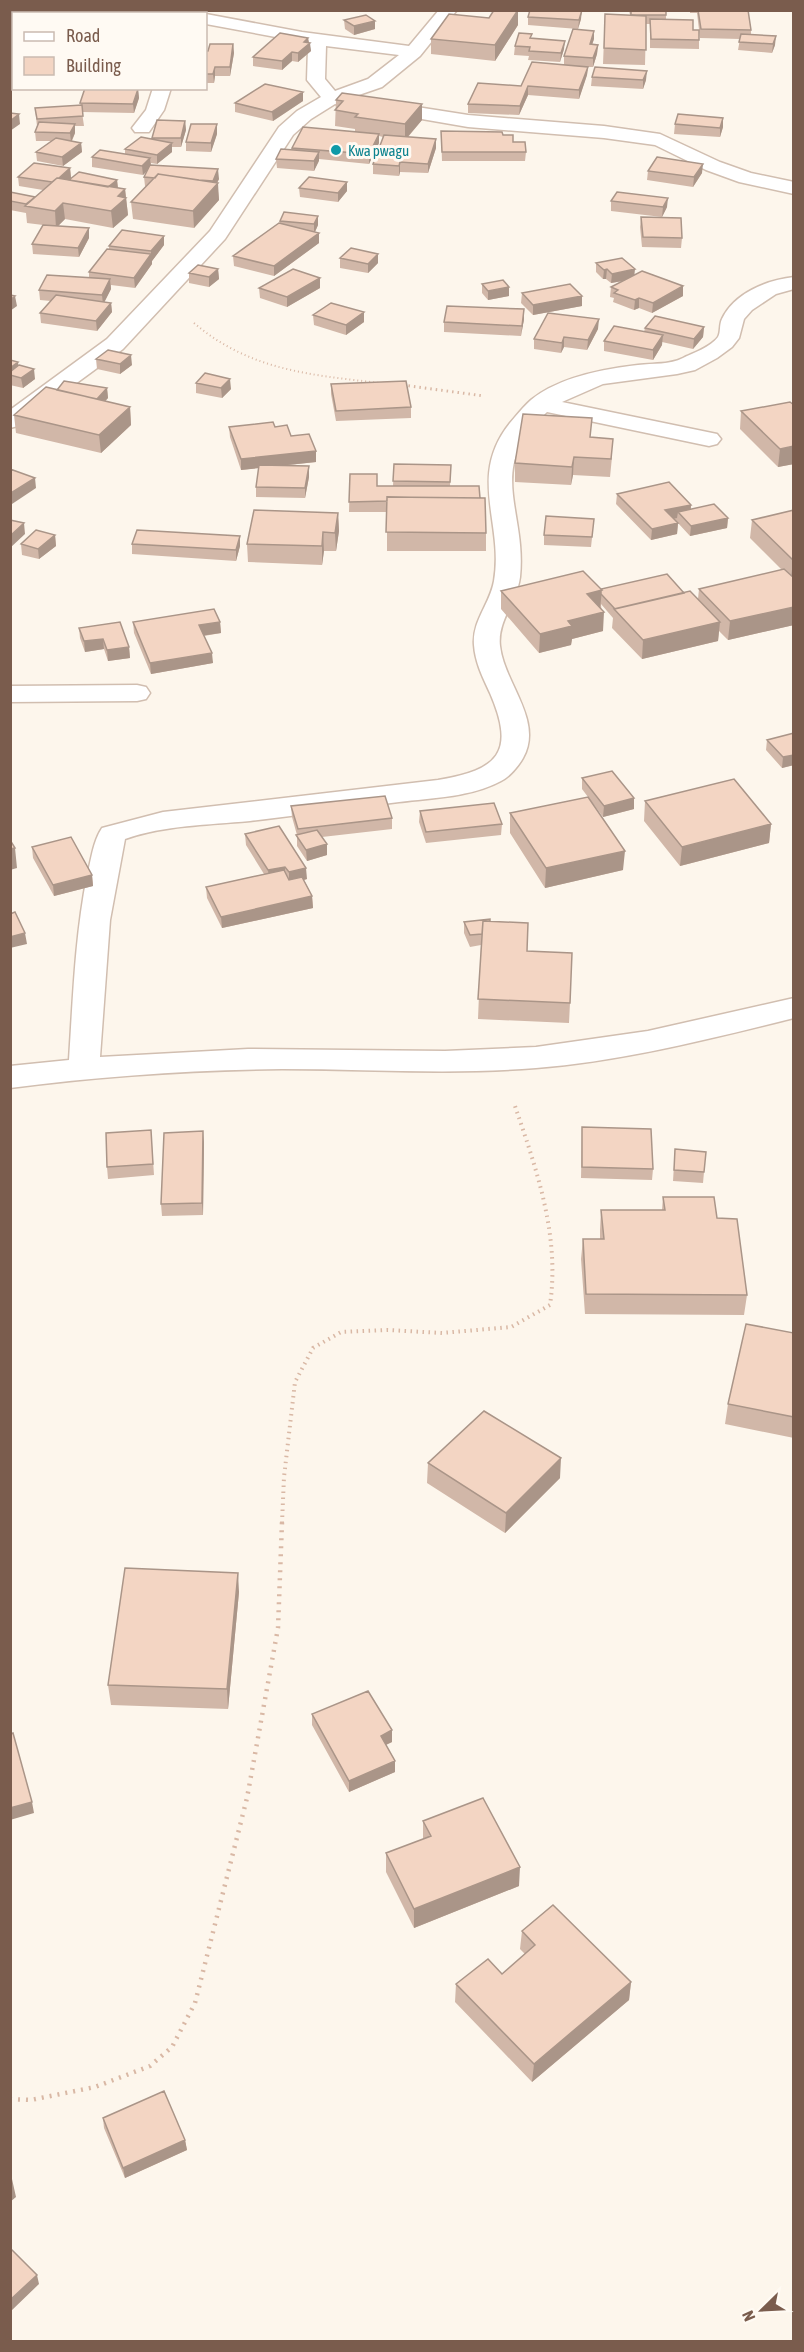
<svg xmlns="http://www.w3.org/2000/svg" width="804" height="2352" font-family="'Asap Condensed',sans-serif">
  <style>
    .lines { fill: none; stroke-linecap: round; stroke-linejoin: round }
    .street-casing { stroke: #d1beb0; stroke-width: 3 }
    .path-far3 { stroke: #d9b8a5; stroke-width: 2; stroke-dasharray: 1 3; stroke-linecap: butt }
    .path-far2 { stroke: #d9b8a5; stroke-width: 3; stroke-dasharray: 1.5 4; stroke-linecap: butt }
    .path-far1 { stroke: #d9b8a5; stroke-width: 4; stroke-dasharray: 1.5 4.5; stroke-linecap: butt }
    .path { stroke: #d9b8a5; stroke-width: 4.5; stroke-dasharray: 2 6; stroke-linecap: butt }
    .street { fill: #fff; fill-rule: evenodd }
    .wall { fill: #d1b7a8 }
    .shaded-wall { fill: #aa9588 }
    .building { fill: #f3d5c3; stroke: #aa9588; stroke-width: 1.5 }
    .culture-dot { fill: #0f9aa8; stroke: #fffaf3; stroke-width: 2 }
    .labels { text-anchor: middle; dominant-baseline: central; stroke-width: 6; stroke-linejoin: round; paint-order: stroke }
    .far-culture-label { font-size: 15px; fill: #0d838f; stroke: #fffaf3; text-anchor: start }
  </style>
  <rect width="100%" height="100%" fill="#fdf6ec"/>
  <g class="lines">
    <!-- street casing -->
    <g class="street-casing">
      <path id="street" d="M 102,10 L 160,10 L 162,14 L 104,14 Z
        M 439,10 L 457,10 L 420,56 L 382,87 L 353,97 L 468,115 L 604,126 L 660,134 L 720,162 L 751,173 L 794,182 L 794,194 L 739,182 L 706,170 L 655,145 L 604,138 L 468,127 L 335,104 L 311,119 L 293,135 L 225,239 L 123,349 L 18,426 L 10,428 L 10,410 L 107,339 L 210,231 L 279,127 L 297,111 L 321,97 L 307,80 L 308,48 L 297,41 L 206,24 L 206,14 L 302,32 L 409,46 ZM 326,46 L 399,55 L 368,79 L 335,91 L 325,79 Z
        M 153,88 L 171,88 L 164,110 L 149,132 L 135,132 L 132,128 L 146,110 Z
        M 794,277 L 794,289 L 776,294 L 752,310 L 744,319 L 739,338 L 732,347 L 717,358 L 695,370 L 677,374 L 603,384 L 562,402 L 717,434 L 721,439 L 717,444 L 709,446 L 547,412 C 484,469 527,509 520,577 C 517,602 497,621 500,646 C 504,683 544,721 523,758 C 518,767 509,777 501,781 C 472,797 432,798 399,802 C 350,808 300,815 250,821 C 208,825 165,825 125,839 L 110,920 L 100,1057 L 248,1049 L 445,1051 L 536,1047 L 648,1031 L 794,998 L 794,1018 C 709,1039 623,1061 536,1068 C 451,1075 366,1069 282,1069 C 191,1070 101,1076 10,1088 L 10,1066 L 69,1060 C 73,998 75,937 87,876 C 91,861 93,841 102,828 L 163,812 L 438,780 C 498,770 516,753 490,693 C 483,678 475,662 474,645 C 472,621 490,604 494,581 C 504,523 467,477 510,423 C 516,416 524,406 531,400 C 559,377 603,369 638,365 C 653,363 670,365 683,358 C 693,353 711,347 718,337 C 721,332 719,325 722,319 C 734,293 767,280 794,277 Z
        M 137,685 L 146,687 L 150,693 L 146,699 L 137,701 L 10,702 L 10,686 Z"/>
    </g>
    <!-- path-far3 -->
    <path class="path-far3" d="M 194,323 C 249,370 310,375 380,383"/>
    <!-- path-far2 -->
    <path class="path-far2" d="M 403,385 L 484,396"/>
    <!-- path-far1 -->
    <path class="path-far1" d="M 282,1523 L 284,1477 L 295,1382 L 313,1348 L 341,1332 L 388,1330 L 442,1333 L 511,1327 L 550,1305 C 560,1236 537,1171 515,1106"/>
    <!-- path -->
    <path class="path" d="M 10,2099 L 31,2100 L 95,2087 L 150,2066 L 172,2047 L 195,2003 L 247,1798 L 278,1628 L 282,1522"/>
    <!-- street -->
    <use href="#street" class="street"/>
  </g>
  <!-- wall -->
  <path class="wall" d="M 629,10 L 666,10 L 666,19 L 693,30 L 699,40 L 699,49 L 650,48 L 650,24 L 646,24 L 645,65 L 603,64 L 605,14 L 630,15 Z
    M 690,10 L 748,10 L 751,30 L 751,34 L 775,45 L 772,53 L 738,50 L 740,39 L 700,38 L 697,13 L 690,13 Z
    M 14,17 L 14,32 L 10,31 L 10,20 Z
    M 528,17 L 581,19 L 578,29 L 528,25 Z
    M 344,20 L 375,29 L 354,35 L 345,29 Z
    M 518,25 L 495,61 L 431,54 L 431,39 Z
    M 308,38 L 311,51 L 298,62 L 292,61 L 282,70 L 253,66 L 253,57 Z
    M 532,38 L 564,49 L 560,62 L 528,60 L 529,56 L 514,55 L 515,46 Z
    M 594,39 L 592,45 L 598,45 L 597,54 L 593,67 L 588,67 L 587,75 L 579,99 L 528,95 L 519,115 L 468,113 L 468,104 L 521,86 L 564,65 L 564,56 Z
    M 10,41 L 14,41 L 14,78 L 10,78 Z
    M 233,44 L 234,53 L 230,76 L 215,76 L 214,83 L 206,83 L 206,51 Z
    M 592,77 L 646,80 L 643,89 L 591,86 Z
    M 138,89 L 139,98 L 134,113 L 82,112 L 84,126 L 75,126 L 75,133 L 72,141 L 81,143 L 82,152 L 63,166 L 37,161 L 36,152 L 51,141 L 36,141 L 35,132 L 37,126 L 35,108 L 81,106 L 80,103 Z
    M 336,100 L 422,104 L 422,120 L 408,137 L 436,139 L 436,148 L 428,173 L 400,172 L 399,176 L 373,174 L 373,164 L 383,137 L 379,136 L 379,143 L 369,164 L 319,159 L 314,171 L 277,168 L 276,159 L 292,150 L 292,148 L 355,132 L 355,129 L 335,126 Z
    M 303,101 L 273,121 L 235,112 L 235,103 Z
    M 185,121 L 186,130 L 181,147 L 172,147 L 172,152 L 157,164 L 151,163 L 151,165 L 219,179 L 217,183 L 219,200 L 194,228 L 133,219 L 131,202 L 146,186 L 145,186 L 144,177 L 147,171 L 143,175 L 92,167 L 92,157 L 125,154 L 125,149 L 152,139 L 152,138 Z
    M 675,124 L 723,127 L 720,137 L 674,134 Z
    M 441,131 L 503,135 L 513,142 L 526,152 L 525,161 L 442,161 Z
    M 217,134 L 211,152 L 186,151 L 186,142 Z
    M 70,168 L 71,178 L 68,180 L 117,180 L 118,188 L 125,189 L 128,215 L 113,228 L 65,219 L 58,226 L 89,228 L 89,238 L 79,257 L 33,254 L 32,244 L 43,225 L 27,223 L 26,213 L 10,210 L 10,192 L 35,198 L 43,190 L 19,186 L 18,177 Z
    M 648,171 L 702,173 L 693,187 L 647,180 Z
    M 347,182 L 347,191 L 338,202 L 300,197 L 299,188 Z
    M 611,201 L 667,207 L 662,217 L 611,211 Z
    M 318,216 L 318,225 L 315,232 L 319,243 L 274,276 L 234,266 L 233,256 L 280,223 L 280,221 Z
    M 641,217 L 682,238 L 681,248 L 642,247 L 640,227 Z
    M 164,236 L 164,245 L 152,261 L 152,264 L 135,288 L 111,285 L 111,289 L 104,302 L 111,303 L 112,312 L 97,331 L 41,323 L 40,313 L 51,301 L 40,300 L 39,290 L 89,278 L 89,272 L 109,249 L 109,246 Z
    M 340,258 L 378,263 L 368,273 L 340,268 Z
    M 596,263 L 634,275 L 683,296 L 652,313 L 639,308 L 634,310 L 613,302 L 614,298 L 610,297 L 611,287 L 623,281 L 611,283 L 606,279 L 603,279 L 596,272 Z
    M 218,269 L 219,279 L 209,287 L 189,283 L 189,273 Z
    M 482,284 L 509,287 L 509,296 L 488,300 L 482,293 Z
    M 259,288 L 320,288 L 287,307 L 260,298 Z
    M 522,293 L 582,296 L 582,306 L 533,315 L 521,303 Z
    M 524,309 L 524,319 L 521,336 L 444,332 L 444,322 Z
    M 364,312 L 364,322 L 346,335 L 314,325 L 313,315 Z
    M 704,327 L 703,337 L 693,349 L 662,342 L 662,345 L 653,360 L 604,351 L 604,341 L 644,332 L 645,328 Z
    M 598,329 L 587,350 L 564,347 L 561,353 L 534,349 L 534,339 Z
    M 96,359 L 132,365 L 120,374 L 97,369 Z
    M 10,360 L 35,379 L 23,388 L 10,385 Z
    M 196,383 L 231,389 L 222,398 L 196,393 Z
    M 331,384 L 411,407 L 411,418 L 336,421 L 331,394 Z
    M 107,388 L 108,398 L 105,401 L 130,407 L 131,425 L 101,453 L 16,433 L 14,415 L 57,390 Z
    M 794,405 L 794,464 L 778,467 L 740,429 L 741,411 Z
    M 229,427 L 275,427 L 291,436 L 316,462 L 280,466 L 309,477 L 305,498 L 256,497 L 256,487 L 259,468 L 241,470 L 230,437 Z
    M 591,437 L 612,457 L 610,477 L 573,475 L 571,485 L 515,482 L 515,463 Z
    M 394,464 L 451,465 L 450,486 L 480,498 L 486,533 L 486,551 L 387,551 L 387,512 L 349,512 L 350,474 L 378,486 L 393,486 Z
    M 617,494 L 691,505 L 691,509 L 728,518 L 727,528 L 690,536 L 678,523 L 677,534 L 651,540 L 616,504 Z
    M 794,510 L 794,625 L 728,640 L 719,631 L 718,641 L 642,659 L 612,628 L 613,618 L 601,604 L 603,631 L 572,639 L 571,645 L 539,653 L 501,609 L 501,591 L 601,589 L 684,593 L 698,599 L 699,589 L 782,570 L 750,538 L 752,520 Z
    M 338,513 L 339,531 L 336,551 L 324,551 L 322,565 L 248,562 L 247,544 Z
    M 593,529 L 591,547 L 544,545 L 544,535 Z
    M 55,535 L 56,546 L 39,559 L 22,555 L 21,544 Z
    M 240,536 L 240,546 L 236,561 L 132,554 L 132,544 Z
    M 133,622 L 220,622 L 221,633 L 204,636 L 213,663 L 151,674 L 134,633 Z
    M 79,628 L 129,647 L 130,658 L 108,661 L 104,649 L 85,652 L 80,638 Z
    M 794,733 L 794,765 L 782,768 L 766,750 L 767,740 Z
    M 582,778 L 634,809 L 603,817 L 588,797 L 623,870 L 545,888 L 510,833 L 510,813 L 588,797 L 582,789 Z
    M 645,801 L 771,824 L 769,843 L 680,866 L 644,821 Z
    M 291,806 L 392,818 L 392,829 L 322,837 L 327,855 L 307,861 L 297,846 L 297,835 L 292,817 Z
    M 420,811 L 502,824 L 501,835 L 426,843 L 419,822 Z
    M 245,834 L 307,879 L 304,880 L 312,896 L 313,908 L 222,928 L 207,898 L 206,887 L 264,874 L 246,845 Z
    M 32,847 L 92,875 L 93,886 L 54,896 L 33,858 Z
    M 490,921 L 527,951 L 570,1003 L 569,1023 L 478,1019 L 481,945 L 470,947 L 464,933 L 464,922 Z
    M 582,1127 L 653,1169 L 652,1180 L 581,1178 Z
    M 151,1130 L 154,1175 L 108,1179 L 107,1167 Z
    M 204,1142 L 203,1215 L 162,1216 L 161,1204 Z
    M 675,1149 L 704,1172 L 703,1183 L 673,1181 Z
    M 663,1197 L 717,1218 L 747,1295 L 744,1315 L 585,1314 L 581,1259 L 583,1239 L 600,1239 L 600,1230 L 601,1210 L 662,1210 Z
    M 794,1333 L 794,1438 L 725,1424 L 728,1404 Z
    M 428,1463 L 560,1478 L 505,1533 L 427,1483 Z
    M 239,1592 L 228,1709 L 111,1705 L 108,1685 Z
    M 312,1714 L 392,1730 L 392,1742 L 386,1745 L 395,1772 L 349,1792 L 312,1725 Z
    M 423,1821 L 519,1886 L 414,1928 L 386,1872 L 386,1853 L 423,1839 Z
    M 522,1931 L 631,1982 L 629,2000 L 532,2082 L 455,2002 L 456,1984 L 502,1974 L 525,1954 L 520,1949 Z
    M 103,2118 L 185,2140 L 187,2150 L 125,2178 L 104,2128 Z"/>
  <!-- shaded-wall -->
  <path class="shaded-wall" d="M 518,10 L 518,25 L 495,61 L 495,45 Z
    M 582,10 L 581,19 L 578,29 L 579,20 Z
    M 375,21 L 375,29 L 354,35 L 354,26 Z
    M 594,31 L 594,39 L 589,53 L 590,44 Z
    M 776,36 L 775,45 L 772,53 L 773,44 Z
    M 308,38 L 309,44 L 310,43 L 311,51 L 298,62 L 298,53 L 304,42 Z
    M 565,41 L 564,49 L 560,62 L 561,53 Z
    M 233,44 L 234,53 L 230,76 L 230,67 Z
    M 598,45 L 597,54 L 593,67 L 593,58 Z
    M 292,52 L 292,61 L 282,70 L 282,61 Z
    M 215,67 L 215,76 L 214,83 L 213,74 Z
    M 588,67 L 587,75 L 579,99 L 579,90 Z
    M 647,71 L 646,80 L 643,89 L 643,80 Z
    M 528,86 L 528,95 L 519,115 L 520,106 Z
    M 138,89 L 139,98 L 134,113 L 133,104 Z
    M 303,92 L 303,101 L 273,121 L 272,112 Z
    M 422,104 L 422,120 L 405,140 L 405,124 Z
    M 19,114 L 20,124 L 10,131 L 10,121 Z
    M 723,118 L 723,127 L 720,137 L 720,128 Z
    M 185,121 L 186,130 L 181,147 L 181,138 Z
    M 75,124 L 75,133 L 71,142 L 70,133 Z
    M 217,124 L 217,134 L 211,152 L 211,143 Z
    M 379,134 L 379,143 L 369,164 L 369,154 Z
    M 436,139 L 436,148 L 428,173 L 428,164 Z
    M 81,143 L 82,152 L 63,166 L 62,157 Z
    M 172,143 L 172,152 L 157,164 L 157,155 Z
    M 319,152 L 319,161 L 314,171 L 314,161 Z
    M 150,158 L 151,167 L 143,175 L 142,166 Z
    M 400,162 L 400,172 L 399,176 L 399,166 Z
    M 703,164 L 702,173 L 693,187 L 694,177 Z
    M 70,168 L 71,178 L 55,192 L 54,183 Z
    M 218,169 L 219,179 L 215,187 L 218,183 L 219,200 L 194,228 L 193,211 L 213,189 L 213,181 Z
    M 117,180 L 118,189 L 104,190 Z
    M 347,182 L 347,191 L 338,202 L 338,193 Z
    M 125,189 L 128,215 L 113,228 L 111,211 L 118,196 Z
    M 668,198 L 667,207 L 662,217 L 663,207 Z
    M 63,203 L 65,219 L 56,228 L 55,211 Z
    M 318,216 L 318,225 L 314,234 L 314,224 Z
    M 89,228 L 89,238 L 79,257 L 78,248 Z
    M 319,233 L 319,243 L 274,276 L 274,266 Z
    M 164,236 L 164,245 L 152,261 L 152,264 L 135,288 L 134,278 L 151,254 L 151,251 Z
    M 378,254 L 378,263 L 368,273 L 368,264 Z
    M 218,269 L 219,279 L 209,287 L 209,277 Z
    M 607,269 L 606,279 L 603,279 L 604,270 Z
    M 635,269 L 634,279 L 611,283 L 612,274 Z
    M 320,278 L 320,288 L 287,307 L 287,297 Z
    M 110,279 L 111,289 L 103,305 L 102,295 Z
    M 683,286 L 683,296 L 652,313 L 653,303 Z
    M 509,287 L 509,296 L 488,300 L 488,291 Z
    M 15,296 L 17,306 L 10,311 L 10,300 Z
    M 582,296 L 582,306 L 533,315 L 533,305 Z
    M 639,298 L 639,308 L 634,310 L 635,300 Z
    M 111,303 L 112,312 L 97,331 L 96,321 Z
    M 524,309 L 524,319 L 521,336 L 522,326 Z
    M 364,312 L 364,322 L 346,335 L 346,325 Z
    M 599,319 L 598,329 L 587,350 L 588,340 Z
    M 704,327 L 703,337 L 693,349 L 694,339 Z
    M 663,335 L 662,345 L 653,360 L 653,350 Z
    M 564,337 L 564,347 L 561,353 L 562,343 Z
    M 131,355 L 132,365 L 120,374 L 120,364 Z
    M 18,362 L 19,372 L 10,375 L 10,368 Z
    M 34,369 L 35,379 L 23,388 L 21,378 Z
    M 230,379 L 231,389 L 222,398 L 221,388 Z
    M 107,388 L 108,398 L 96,411 L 95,400 Z
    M 130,407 L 131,425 L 101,453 L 99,435 Z
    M 794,446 L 794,464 L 778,467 L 780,449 Z
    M 316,451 L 316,462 L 241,470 L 241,459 Z
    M 574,457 L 573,475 L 571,485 L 572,467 Z
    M 309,466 L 309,477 L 305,498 L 305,488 Z
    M 35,478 L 36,488 L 12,504 L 11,493 Z
    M 691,505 L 690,515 L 678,512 L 677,518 L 664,521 L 665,510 Z
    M 338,513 L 339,531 L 336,551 L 335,533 Z
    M 728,518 L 727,528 L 690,536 L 691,526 Z
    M 24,523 L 25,534 L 10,548 L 10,536 Z
    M 678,523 L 677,534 L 651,540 L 652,529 Z
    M 323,532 L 324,551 L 322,565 L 322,546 Z
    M 55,535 L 56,546 L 39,559 L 38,549 Z
    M 240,536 L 240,546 L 236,561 L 236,550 Z
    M 793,560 L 794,578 L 791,579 Z
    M 602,590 L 600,609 L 587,594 Z
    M 794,607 L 794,625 L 728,640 L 730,621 Z
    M 604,612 L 603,631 L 572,639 L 571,645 L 539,653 L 540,634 L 568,621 Z
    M 220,622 L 221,633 L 200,636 L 199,625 Z
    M 720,622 L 718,641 L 642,659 L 643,640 Z
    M 103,639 L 104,649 L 85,652 L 84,641 Z
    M 129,647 L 130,658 L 108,661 L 107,650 Z
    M 212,653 L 213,663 L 151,674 L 150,663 Z
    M 794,755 L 794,765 L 782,768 L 783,757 Z
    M 634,798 L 634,809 L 603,817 L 604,806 Z
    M 771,824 L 769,843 L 680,866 L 682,847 Z
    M 327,844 L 327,855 L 307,861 L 306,850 Z
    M 15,848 L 17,868 L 10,870 L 10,849 Z
    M 625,851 L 623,870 L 545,888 L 546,868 Z
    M 285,867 L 285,878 L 269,881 L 268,870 Z
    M 306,868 L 307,879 L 289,884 L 289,872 Z
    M 92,875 L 93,886 L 54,896 L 53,885 Z
    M 312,896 L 313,908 L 222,928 L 221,917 Z
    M 25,933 L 27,944 L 10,948 L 10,937 Z
    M 203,1131 L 204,1142 L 203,1215 L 202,1203 Z
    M 561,1458 L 560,1478 L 505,1533 L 506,1513 Z
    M 238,1573 L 239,1592 L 228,1709 L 227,1689 Z
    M 10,1605 L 12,1615 L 10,1619 Z
    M 392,1730 L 392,1742 L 381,1747 L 381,1736 Z
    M 395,1761 L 395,1772 L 349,1792 L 349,1781 Z
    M 32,1802 L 34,1813 L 10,1820 L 10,1808 Z
    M 520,1867 L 519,1886 L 414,1928 L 414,1909 Z
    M 631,1982 L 629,2000 L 532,2082 L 534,2064 Z
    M 185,2140 L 187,2150 L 125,2178 L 123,2168 Z
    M 12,2179 L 16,2197 L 10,2202 L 10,2180 Z
    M 37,2275 L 39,2284 L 10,2312 L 10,2300 Z"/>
  <!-- building -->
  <path class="building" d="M 494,10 L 518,10 L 495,45 L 431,39 L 449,14 L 489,18 Z
    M 530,10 L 582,10 L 579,20 L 528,17 Z
    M 631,10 L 666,10 L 666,15 L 631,15 Z
    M 698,10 L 748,10 L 751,30 L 701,29 Z
    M 19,12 L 35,14 L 17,14 Z
    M 605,14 L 646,16 L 646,50 L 604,48 Z
    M 366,15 L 375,21 L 354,26 L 344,20 Z
    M 14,17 L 14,23 L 10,23 L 10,20 Z
    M 650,19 L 693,20 L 693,30 L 699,30 L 699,40 L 651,39 Z
    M 573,29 L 594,31 L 590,44 L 598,45 L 593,58 L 564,56 Z
    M 280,33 L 308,38 L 304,42 L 310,43 L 298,53 L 292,52 L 282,61 L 253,57 Z
    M 519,33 L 532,34 L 530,38 L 565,41 L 561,53 L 529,51 L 530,47 L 515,46 Z
    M 741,34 L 776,36 L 773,44 L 739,42 Z
    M 10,41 L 14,41 L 14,55 L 10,55 Z
    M 210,44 L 233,44 L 230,67 L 215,67 L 213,74 L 206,74 L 206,51 L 208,51 Z
    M 10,59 L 14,59 L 14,69 L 10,69 Z
    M 532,62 L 588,67 L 579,90 L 528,86 L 520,106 L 468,104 L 478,83 L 521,86 Z
    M 595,67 L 647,71 L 643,80 L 592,77 Z
    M 265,84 L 303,92 L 272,112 L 235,103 Z
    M 85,88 L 96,88 L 138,89 L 133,104 L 80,103 Z
    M 342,93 L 422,104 L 405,124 L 355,117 L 358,114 L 335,110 L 343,101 L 336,100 Z
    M 82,105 L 83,116 L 37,119 L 35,108 Z
    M 10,113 L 19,114 L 10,121 Z
    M 678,114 L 723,118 L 720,128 L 675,124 Z
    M 157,120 L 185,121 L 181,138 L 152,138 Z
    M 39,122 L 75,124 L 70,133 L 35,132 Z
    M 191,124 L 217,124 L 211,143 L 186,142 Z
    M 303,127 L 379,134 L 369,154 L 292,148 Z
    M 441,131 L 502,132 L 503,135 L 513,135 L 513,142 L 525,142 L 526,152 L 442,152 Z
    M 384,135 L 436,139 L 428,164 L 400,162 L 399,166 L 373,164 Z
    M 141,137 L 172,143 L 157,155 L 125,149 Z
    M 56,138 L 81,143 L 62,157 L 36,152 Z
    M 281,149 L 319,152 L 314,161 L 276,159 Z
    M 100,150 L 150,158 L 142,166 L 92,157 Z
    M 657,157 L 703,164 L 694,177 L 648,171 Z
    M 34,163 L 70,168 L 59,178 L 57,178 L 52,182 L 18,177 Z
    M 150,165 L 218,169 L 213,181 L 199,180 L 158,174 L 155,178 L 144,177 Z
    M 79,172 L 117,180 L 108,187 L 69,180 Z
    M 158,174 L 218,183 L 193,211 L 131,202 Z
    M 309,177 L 347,182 L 338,193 L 299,188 Z
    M 57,178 L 125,189 L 118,196 L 126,198 L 111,211 L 63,203 L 55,211 L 25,206 Z
    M 10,192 L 35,197 L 26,204 L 10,201 Z
    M 617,192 L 668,198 L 663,207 L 611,201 Z
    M 284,212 L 318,216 L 314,224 L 280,221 Z
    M 641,217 L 681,218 L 682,238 L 643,237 Z
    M 279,223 L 319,233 L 274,266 L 233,256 Z
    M 43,225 L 89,228 L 78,248 L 32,244 Z
    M 122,230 L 164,236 L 151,251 L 109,246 Z
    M 351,248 L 378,254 L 368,264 L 340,258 Z
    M 107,249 L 151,254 L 134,278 L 89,272 Z
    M 622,258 L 635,269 L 612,274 L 607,269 L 604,270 L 596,263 Z
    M 198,265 L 218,269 L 209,277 L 189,273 Z
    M 293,269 L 320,278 L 287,297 L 259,288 Z
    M 642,271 L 683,286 L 653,303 L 639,298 L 635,300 L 614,293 L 618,290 L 611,287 Z
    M 47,275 L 110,279 L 102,295 L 39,290 Z
    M 503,280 L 509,287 L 488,291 L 482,284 Z
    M 570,284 L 582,296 L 533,305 L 522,293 Z
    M 10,295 L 15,296 L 10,300 Z
    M 56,295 L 111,303 L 96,321 L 40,313 Z
    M 331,303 L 364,312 L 346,325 L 313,315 Z
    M 447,306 L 524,309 L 522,326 L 444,322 Z
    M 548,313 L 599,319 L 588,340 L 564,337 L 562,343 L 534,339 Z
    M 655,316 L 704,327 L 694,339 L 645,328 Z
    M 614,326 L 663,335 L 653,350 L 604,341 Z
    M 108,350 L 131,355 L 120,364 L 96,359 Z
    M 10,360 L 18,362 L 10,368 Z
    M 19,365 L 34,369 L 21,378 L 10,375 L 10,372 Z
    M 205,373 L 230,379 L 221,388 L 196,383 Z
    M 64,381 L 107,388 L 97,399 L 57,390 Z
    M 406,381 L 411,407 L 336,411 L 331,384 Z
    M 46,387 L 130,407 L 99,435 L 14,415 Z
    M 790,402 L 794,405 L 794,446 L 780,449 L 741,411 Z
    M 523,414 L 592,418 L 590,437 L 613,439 L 611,459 L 574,457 L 572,467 L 515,463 Z
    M 273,422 L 275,427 L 287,425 L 291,436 L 309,434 L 316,451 L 241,459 L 229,427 Z
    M 394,464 L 451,465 L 450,482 L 393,481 Z
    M 259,465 L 309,466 L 305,488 L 256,487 Z
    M 10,469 L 35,478 L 11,493 Z
    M 350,474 L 377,474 L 377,486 L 479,486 L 480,498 L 387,497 L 387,501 L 349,502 Z
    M 669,482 L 691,505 L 665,510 L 678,523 L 652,529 L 617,494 Z
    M 387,497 L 485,498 L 486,533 L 386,532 Z
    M 714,504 L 728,518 L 691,526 L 678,512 Z
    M 254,510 L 338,513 L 335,533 L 323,532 L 322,546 L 247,544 Z
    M 794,510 L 794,560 L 793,560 L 752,520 Z
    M 546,516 L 594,519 L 592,537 L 544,535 Z
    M 10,520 L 24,523 L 10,536 Z
    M 36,530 L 55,535 L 38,549 L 21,544 Z
    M 137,530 L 240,536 L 236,550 L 132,544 Z
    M 784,569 L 794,578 L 794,607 L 730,621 L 699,589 Z
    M 583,571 L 602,590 L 587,594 L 604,612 L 568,621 L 572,626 L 540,634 L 501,591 Z
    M 667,574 L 684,593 L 615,609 L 601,594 L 601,589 Z
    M 690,591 L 720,622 L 643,640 L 614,609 Z
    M 214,609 L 220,622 L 199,625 L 212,653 L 150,663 L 133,622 Z
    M 120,622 L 129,647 L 107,650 L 103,639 L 84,641 L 79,628 Z
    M 794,733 L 794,755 L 783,757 L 767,740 Z
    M 612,771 L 634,798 L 604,806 L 582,778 Z
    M 734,779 L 771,824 L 682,847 L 645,801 Z
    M 385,796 L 392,818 L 298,829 L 291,806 Z
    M 588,797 L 625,851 L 546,868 L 510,813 Z
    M 494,803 L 502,824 L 426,832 L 420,811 Z
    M 279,826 L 306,868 L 289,872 L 285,867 L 268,870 L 245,834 Z
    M 317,830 L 327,844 L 306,850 L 296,835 Z
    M 71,837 L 92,875 L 53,885 L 32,847 Z
    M 10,840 L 15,848 L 10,849 Z
    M 284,870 L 289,880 L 302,877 L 312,896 L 221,917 L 206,887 Z
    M 15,912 L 25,933 L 10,937 L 10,914 Z
    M 490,919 L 490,921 L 483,921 L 482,934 L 470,935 L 464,922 Z
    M 483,921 L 528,923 L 527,951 L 572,953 L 570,1003 L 478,999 Z
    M 582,1127 L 651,1129 L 653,1169 L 582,1167 Z
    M 151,1130 L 153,1164 L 107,1167 L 106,1133 Z
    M 203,1131 L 202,1203 L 161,1204 L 164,1133 Z
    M 675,1149 L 706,1152 L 704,1172 L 674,1170 Z
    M 663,1197 L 714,1197 L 717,1218 L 737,1219 L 747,1295 L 586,1294 L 583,1239 L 604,1239 L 601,1210 L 665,1210 Z
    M 746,1324 L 794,1333 L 794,1417 L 728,1404 Z
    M 484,1411 L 561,1458 L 506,1513 L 428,1463 Z
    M 125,1568 L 238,1573 L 227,1689 L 108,1685 Z
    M 368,1691 L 392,1730 L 381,1736 L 395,1761 L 349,1781 L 312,1714 Z
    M 13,1733 L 32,1802 L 10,1808 L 10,1734 Z
    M 483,1798 L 520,1867 L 414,1909 L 386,1853 L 431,1836 L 423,1821 Z
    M 553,1905 L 631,1982 L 534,2064 L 456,1984 L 488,1959 L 502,1974 L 535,1945 L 522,1931 Z
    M 164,2091 L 185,2140 L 123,2168 L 103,2118 Z
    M 10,2248 L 37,2275 L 10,2300 Z"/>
  <!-- markers -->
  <circle class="culture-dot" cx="336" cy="150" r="6"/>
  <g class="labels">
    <!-- far-culture labels -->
    <g class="far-culture-label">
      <text x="348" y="150">Kwa pwagu</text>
    </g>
  </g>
  <!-- border -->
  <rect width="804" height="2352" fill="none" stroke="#7a5c4d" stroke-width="24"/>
  <!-- legend -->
  <rect x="12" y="12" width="195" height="78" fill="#fffaf3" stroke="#cabbb1" stroke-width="1.5"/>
  <rect x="24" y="32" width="30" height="9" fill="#ffffff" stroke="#cabbb1" stroke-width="1.5"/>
  <text x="66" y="42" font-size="18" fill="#7a5c4d">Road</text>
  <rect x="24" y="57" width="30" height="18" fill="#f3d5c3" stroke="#cabbb1" stroke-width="1.5"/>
  <text x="66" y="72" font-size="18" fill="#7a5c4d">Building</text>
  <!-- north arrow -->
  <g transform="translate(762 2310) rotate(246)" stroke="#fffaf3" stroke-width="4.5" paint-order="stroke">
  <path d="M0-4.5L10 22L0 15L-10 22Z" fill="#7a5c4d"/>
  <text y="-9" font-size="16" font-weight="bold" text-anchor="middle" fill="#7a5c4d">N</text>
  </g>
</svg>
